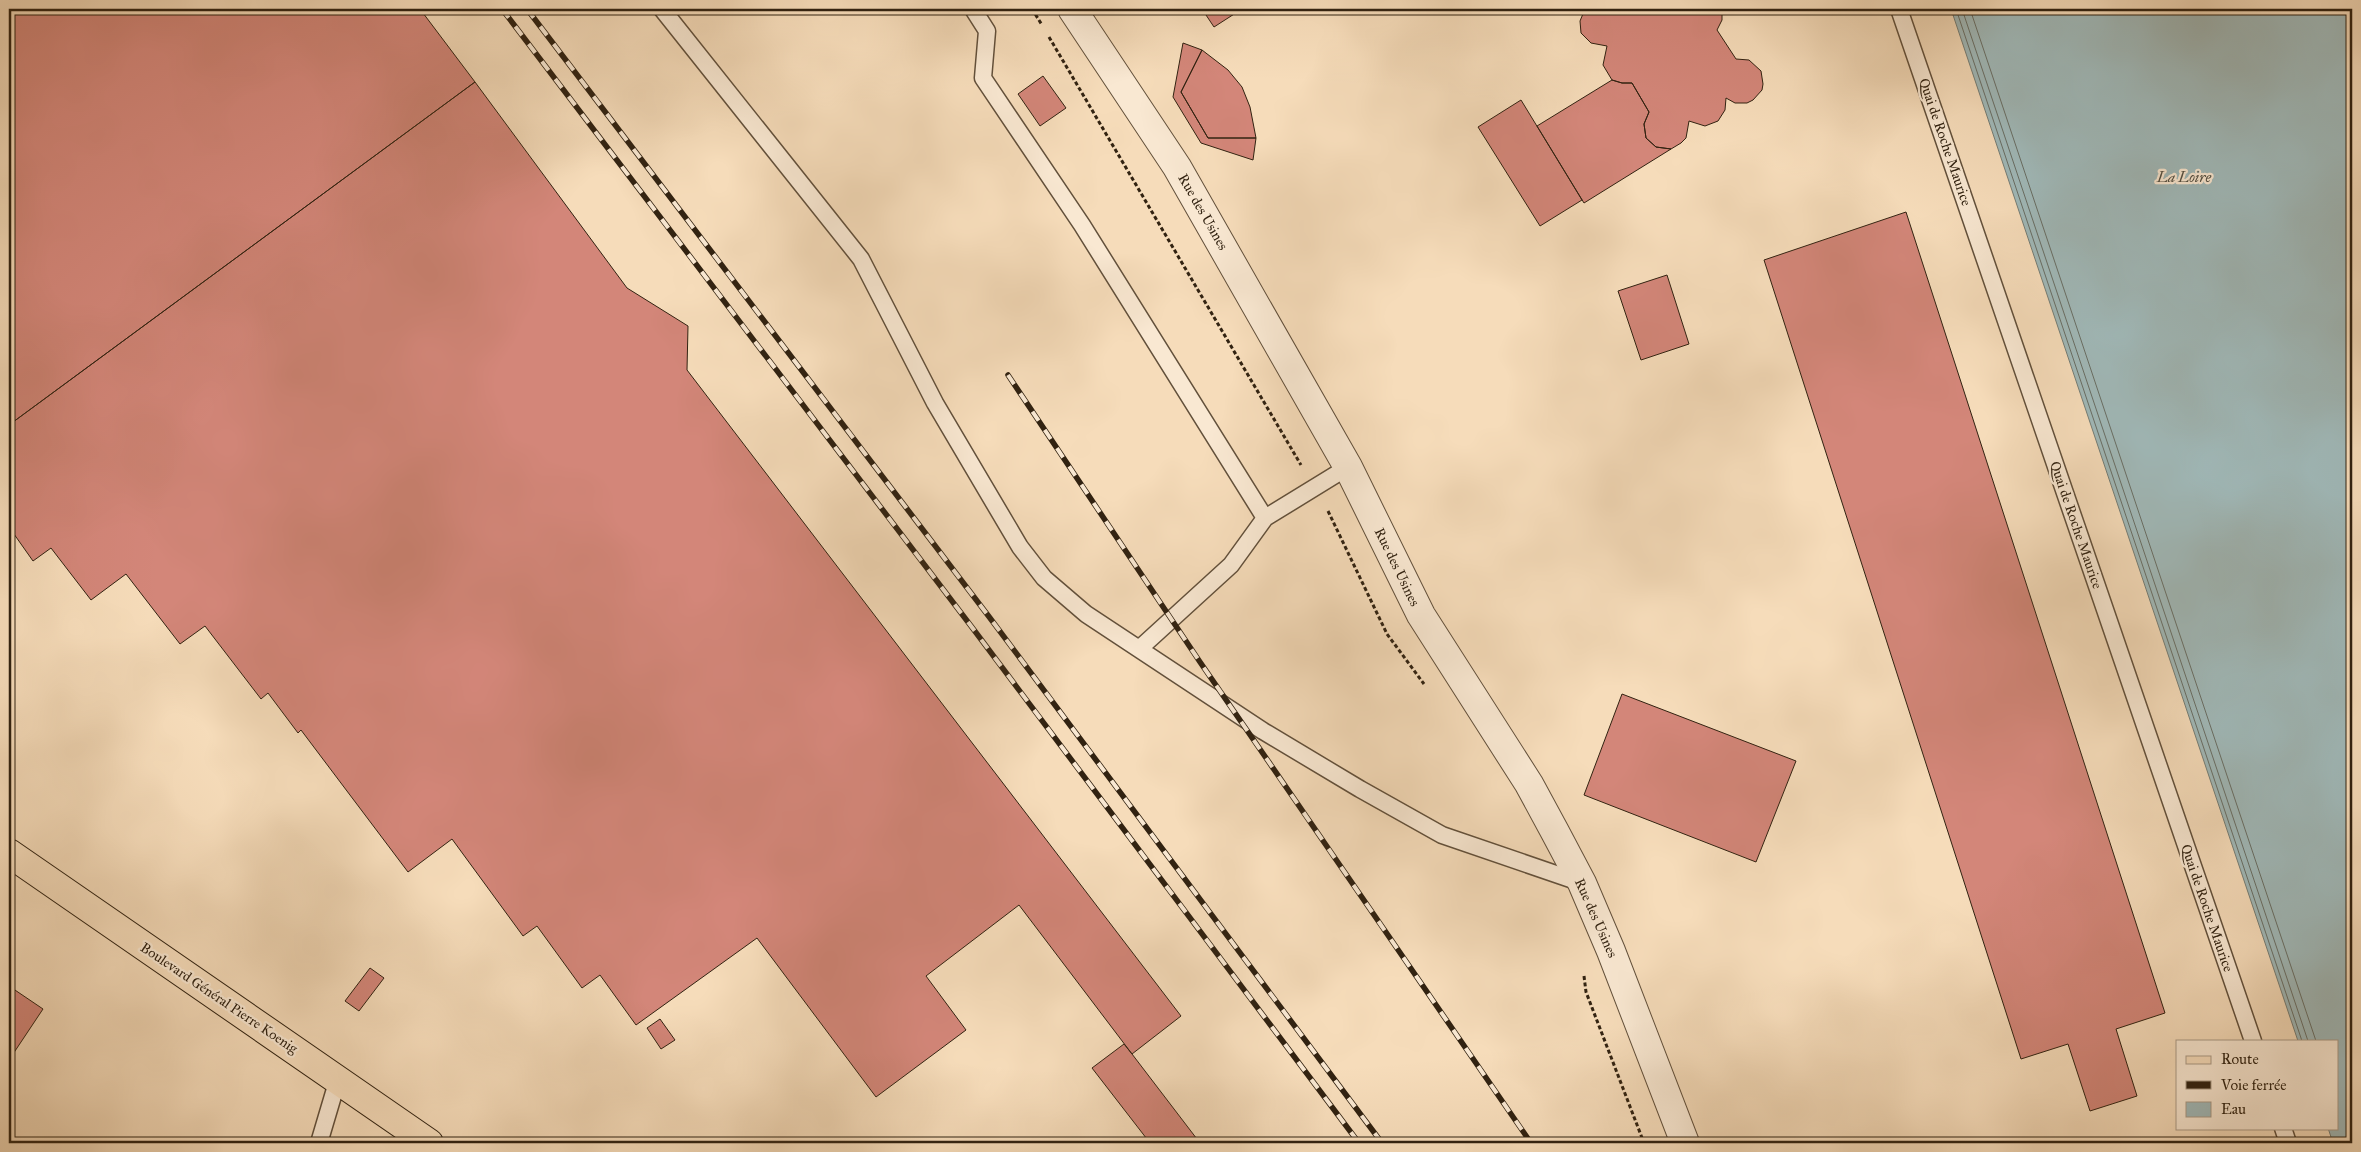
<svg xmlns="http://www.w3.org/2000/svg" width="2361" height="1152" font-family="'IM FELL Great Primer',serif">
  <style>
    .water { fill: #a0b9b9; stroke: #747d76 }
    .lines { fill: none; stroke-linecap: round; stroke-linejoin: round }
    .shore { stroke: #686e65; stroke-width: 1 }
    .building { fill: #d38679; stroke: #312211 }
    .service-casing { stroke: #62503b; stroke-width: 19 }
    .minor-casing { stroke: #62503b; stroke-width: 30 }
    .primary-casing { stroke: #312211; stroke-width: 30 }
    .path { stroke: #312211; stroke-width: 3; stroke-dasharray: 4 2.5; stroke-linecap: butt }
    .service { stroke: #f9e8d2; stroke-width: 16 }
    .minor { stroke: #f9e8d2; stroke-width: 28 }
    .primary { stroke: #f6dcba; stroke-width: 28 }
    .rail-casing { stroke: #312211; stroke-width: 5.5 }
    .rail { stroke: #f9e8d2; stroke-width: 4; stroke-dasharray: 11; stroke-linecap: butt }
    .labels { text-anchor: middle; dominant-baseline: central; stroke-width: 4.5; stroke-linejoin: round; paint-order: stroke }
    .street-label { font-size: 14px; fill: #312211; stroke: #f9e8d2 }
    .water-label { font-size: 15px; font-style: italic; fill: #524f43; stroke: #f9e8d2 }
  </style>
  <rect width="100%" height="100%" fill="#f6dcba"/>
  <filter id="stains"><feTurbulence type="fractalNoise" baseFrequency=".004" numOctaves="4"/><feColorMatrix values="0 0 0 0 .2 0 0 0 0 .09 0 0 0 0 .02 0 0 0 .5 -.17"/></filter>
  <radialGradient id="worn" r=".72"><stop offset=".6" stop-color="#630" stop-opacity="0"/><stop offset="1" stop-color="#630" stop-opacity=".3"/></radialGradient>
  <!-- water -->
  <path class="water" d="M 1951,9 L 2352,9 L 2352,1143 L 2333,1143 L 2328,1128 L 2337,1128 L 2337,1041 L 2298,1041 Z"/>
  <g class="lines">
    <!-- shore -->
    <path class="shore" d="M 1956,9 L 2302,1041
      M 1962,9 L 2308,1041
      M 1970,9 L 2316,1041"/>
  </g>
  <!-- building -->
  <path class="building" d="M 9,9 L 420,9 L 475,82 L 9,425 Z
    M 1202,9 L 1242,9 L 1214,27 Z
    M 1585,9 L 1722,9 L 1722,20 L 1717,30 L 1736,59 L 1749,60 L 1761,71 L 1763,84 L 1762,90 L 1753,100 L 1747,103 L 1735,103 L 1726,98 L 1725,110 L 1718,121 L 1705,126 L 1689,121 L 1686,138 L 1681,143 L 1671,149 L 1656,147 L 1646,138 L 1644,124 L 1649,112 L 1632,83 L 1622,83 L 1612,80 L 1603,65 L 1607,46 L 1591,43 L 1581,33 L 1580,21 Z
    M 1183,43 L 1202,50 L 1181,92 L 1208,138 L 1256,138 L 1253,160 L 1201,143 L 1173,97 Z
    M 1202,50 L 1228,70 L 1242,87 L 1250,107 L 1256,138 L 1208,138 L 1181,92 Z
    M 1043,76 L 1066,108 L 1040,126 L 1018,94 Z
    M 1612,80 L 1622,83 L 1632,83 L 1649,112 L 1644,124 L 1646,138 L 1656,147 L 1671,149 L 1584,203 L 1537,126 Z
    M 475,82 L 627,288 L 688,326 L 687,370 L 1181,1016 L 1132,1054 L 1019,905 L 926,976 L 966,1030 L 876,1097 L 757,938 L 636,1025 L 600,975 L 582,988 L 537,926 L 523,936 L 452,839 L 408,872 L 301,730 L 298,733 L 268,693 L 261,699 L 205,626 L 180,644 L 126,574 L 91,600 L 51,548 L 33,561 L 9,527 L 9,425 Z
    M 1521,100 L 1582,200 L 1540,226 L 1478,127 Z
    M 1906,212 L 2165,1013 L 2116,1029 L 2137,1096 L 2090,1111 L 2068,1044 L 2021,1059 L 1764,260 Z
    M 1667,275 L 1689,344 L 1641,360 L 1618,291 Z
    M 1622,694 L 1796,761 L 1756,862 L 1584,795 Z
    M 370,968 L 384,978 L 359,1011 L 345,1001 Z
    M 9,986 L 43,1009 L 9,1060 Z
    M 660,1019 L 675,1040 L 661,1049 L 647,1028 Z
    M 1124,1044 L 1132,1054 L 1200,1143 L 1150,1143 L 1092,1068 Z"/>
  <g class="lines">
    <!-- service casing -->
    <g class="service-casing">
      <path id="service" d="M 662,9 L 861,259 L 935,403 L 1020,547 L 1044,578 L 1086,614 L 1263,731 L 1360,789 L 1442,835 L 1582,883
        M 973,9 L 987,31 L 983,78 L 1082,225 L 1265,518
        M 1899,9 L 2253,1041
        M 1139,649 L 1231,565 L 1265,518 L 1348,467
        M 2283,1128 L 2288,1143
        M 319,1143 L 338,1079"/>
    </g>
    <!-- minor casing -->
    <g class="minor-casing">
      <path id="minor" d="M 1072,9 L 1177,167 L 1348,467 L 1421,615 L 1529,784 L 1555,832 L 1582,883 L 1611,951 L 1685,1143"/>
    </g>
    <!-- primary casing -->
    <g class="primary-casing">
      <path id="primary" d="M 9,853 L 429,1143"/>
    </g>
    <!-- path -->
    <path class="path" d="M 1032,9 L 1042,25
      M 1049,37 L 1301,465
      M 1328,511 L 1387,634 L 1424,684
      M 1584,976 L 1586,992 L 1644,1143"/>
    <!-- service -->
    <use href="#service" class="service"/>
    <!-- minor -->
    <use href="#minor" class="minor"/>
    <!-- primary -->
    <use href="#primary" class="primary"/>
    <!-- rail casing -->
    <g class="rail-casing">
      <path id="rail" d="M 502,9 L 971,626 L 1359,1143
        M 527,9 L 990,618 L 1382,1143
        M 1008,375 L 1200,662 L 1531,1143"/>
    </g>
    <!-- rail -->
    <use href="#rail" class="rail"/>
  </g>
  <g class="labels">
    <!-- street labels -->
    <g class="street-label">
      <text transform="translate(1945 142) rotate(71)">Quai de Roche Maurice</text>
      <text transform="translate(1203 212) rotate(60)">Rue des Usines</text>
      <text transform="translate(2076 525) rotate(71)">Quai de Roche Maurice</text>
      <text transform="translate(1397 567) rotate(64)">Rue des Usines</text>
      <text transform="translate(2207 908) rotate(71)">Quai de Roche Maurice</text>
      <text transform="translate(1596 918) rotate(66)">Rue des Usines</text>
      <text transform="translate(219 998) rotate(34)">Boulevard Général Pierre Koenig</text>
    </g>
    <!-- water labels -->
    <g class="water-label">
      <text x="2184" y="177">La Loire</text>
    </g>
  </g>
  <!-- margin -->
  <rect width="2361" height="1152" fill="none" stroke="#f6dcba" stroke-width="30"/>
  <rect x="10" y="10" width="2341" height="1132" fill="none" stroke="#312211" stroke-width="2.5"/>
  <rect x="15" y="15" width="2331" height="1122" fill="none" stroke="#312211"/>
  <!-- legend -->
  <rect x="2176" y="1040" width="162" height="90" fill="#f9e8d2" stroke="#a99985"/>
  <rect x="2186" y="1056" width="25" height="8" fill="#f6dcba" stroke="#a99985"/>
  <text x="2221" y="1064" font-size="15" fill="#312211">Route</text>
  <rect x="2186" y="1081" width="25" height="8" fill="#312211" stroke="#a99985"/>
  <text x="2221" y="1090" font-size="15" fill="#312211">Voie ferrée</text>
  <rect x="2186" y="1102" width="25" height="15" fill="#a0b9b9" stroke="#a99985"/>
  <text x="2221" y="1114" font-size="15" fill="#312211">Eau</text>
  <rect width="100%" height="100%" filter="url(#stains)"/>
  <rect width="100%" height="100%" fill="url(#worn)"/>
</svg>
